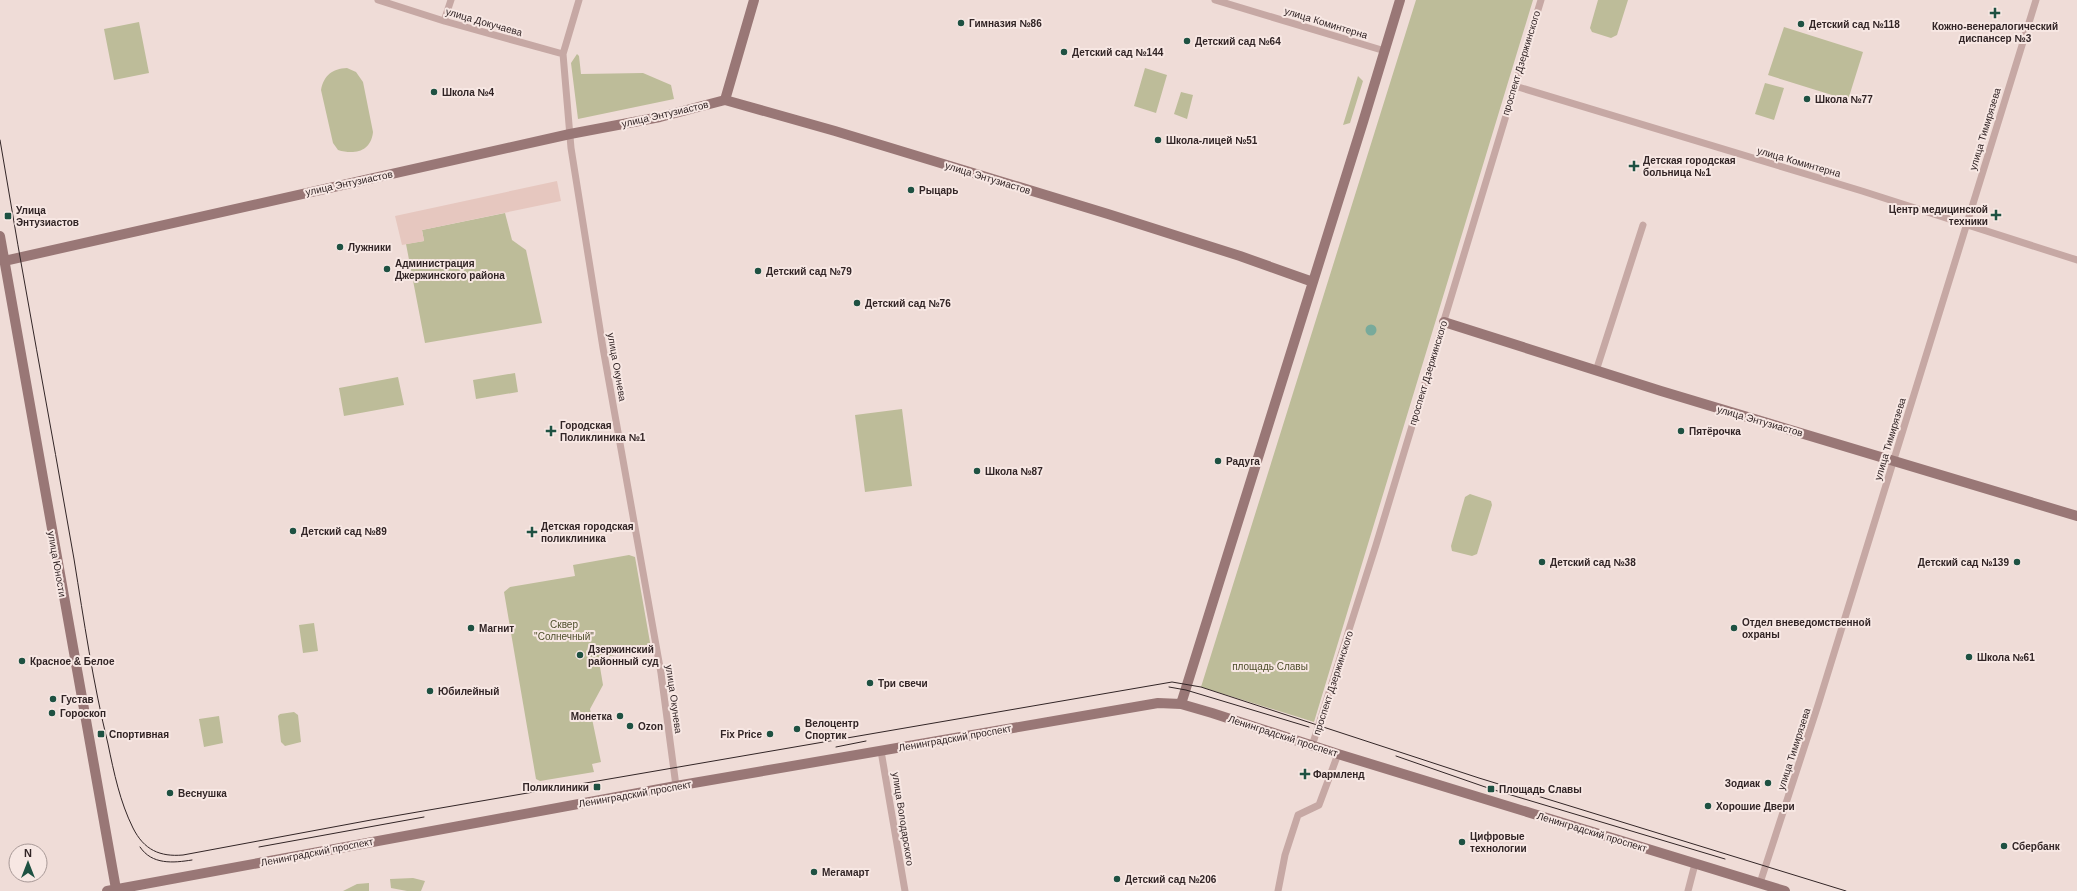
<svg xmlns="http://www.w3.org/2000/svg" width="2077" height="891" font-family="Arial,sans-serif">
  <style>
    .green { fill: #bdbc99 }
    .plaza { fill: #e6c7bf }
    .water { fill: #78aa9b }
    .lines { fill: none; stroke-linecap: round; stroke-linejoin: round }
    .street { stroke: #c6a8a4; stroke-width: 7 }
    .secondary { stroke: #997776; stroke-width: 10 }
    .tram { stroke: #322526; stroke-width: 1 }
    .poi-dot { fill: #1e5142; stroke: #f7e7e3; stroke-width: 1.5 }
    .labels { text-anchor: middle; dominant-baseline: central; stroke-width: 4; stroke-linejoin: round; paint-order: stroke }
    .street-label { font-size: 10px; fill: #322526; stroke: #f7e7e3 }
    .poi-label { font-size: 10px; font-weight: bold; fill: #322526; stroke: #f7e7e3; text-anchor: start }
    .park-label { font-size: 10px; fill: #4e4f2b; stroke: #f7e7e3 }
  </style>
  <rect width="100%" height="100%" fill="#efdcd7"/>
  <!-- green -->
  <path class="green" d="M 1416,0 L 1533,0 L 1314,722 L 1201,687 Z
    M 1598,0 L 1628,0 L 1617,35 L 1611,38 L 1592,32 L 1590,28 Z
    M 139,22 L 149,73 L 114,80 L 104,29 Z
    M 1784,27 L 1863,52 L 1848,100 L 1768,75 Z
    M 577,54 L 579,56 L 581,74 L 643,73 L 671,85 L 674,99 L 578,119 L 571,63 Z
    M 347,68 L 356,72 L 363,82 L 373,132 C 371,152 354,155 338,150 L 333,143 L 321,90 C 324,75 332,69 347,68 Z
    M 1145,68 L 1167,75 L 1156,113 L 1134,106 Z
    M 1358,76 L 1363,81 L 1350,123 L 1343,125 Z
    M 1765,83 L 1784,88 L 1774,120 L 1755,114 Z
    M 1181,92 L 1193,95 L 1187,119 L 1174,114 Z
    M 505,213 L 512,240 L 526,250 L 542,323 L 425,343 L 406,244 L 424,241 L 422,230 Z
    M 515,373 L 518,392 L 476,399 L 473,380 Z
    M 398,377 L 404,405 L 344,416 L 339,388 Z
    M 902,409 L 912,486 L 865,492 L 855,415 Z
    M 1470,494 L 1491,501 L 1492,505 L 1477,554 L 1472,556 L 1452,551 L 1451,546 L 1465,497 Z
    M 629,555 L 635,557 L 651,648 L 610,656 L 606,666 L 600,667 L 603,685 L 590,709 L 601,762 L 592,764 L 594,772 L 540,781 L 536,779 L 504,592 L 510,587 L 575,576 L 573,565 Z
    M 314,623 L 318,651 L 303,653 L 299,625 Z
    M 294,712 L 298,715 L 301,742 L 285,746 L 281,742 L 278,716 L 280,714 Z
    M 219,716 L 223,743 L 204,747 L 199,719 Z
    M 413,878 L 425,881 L 421,891 L 407,891 L 391,888 L 390,879 Z
    M 369,883 L 369,891 L 343,891 L 357,884 Z"/>
  <!-- plaza -->
  <path class="plaza" d="M 557,181 L 561,201 L 422,230 L 424,241 L 402,245 L 395,216 Z"/>
  <!-- water -->
  <path class="water" d="M1365.5 330a5.5 5.5 0 1 1 11 0a5.5 5.5 0 1 1-11 0Z"/>
  <g class="lines">
    <!-- street -->
    <path class="street" d="M 378,0 L 444,21 L 563,54
      M 579,0 L 563,54 L 571,148 L 603,348 L 661,673 L 676,786
      M 1215,0 L 1385,51
      M 444,21 L 451,0
      M 1515,86 L 1862,191 L 2077,260
      M 1596,371 L 1643,225
      M 1312,746 L 1376,545 L 1541,0
      M 881,751 L 905,891
      M 1760,883 L 1818,705 L 2036,0
      M 1278,891 L 1285,855 L 1298,815 L 1319,805 L 1338,754
      M 1688,891 L 1695,864"/>
    <!-- secondary -->
    <path class="secondary" d="M 725,100 L 754,0
      M 0,236 L 116,889
      M 4,261 L 570,134 L 660,117 L 725,100 L 835,131 L 1108,214 L 1240,256 L 1313,282
      M 1444,322 L 1661,391 L 2077,516
      M 1181,704 L 1363,122 L 1400,0
      M 107,891 L 676,786 L 1158,703 L 1181,704 L 1212,713 L 1338,754 L 1785,891"/>
    <!-- tram -->
    <path class="tram" d="M 0,140 C 23,280 50,420 74,559 C 84,621 93,683 108,744 C 114,773 120,802 133,828 C 144,850 160,857 183,855 L 371,820 L 1172,682 L 1201,687 L 1479,778 L 1846,891
      M 1169,687 L 1186,690 L 1309,727
      M 836,747 L 866,741
      M 1396,756 L 1491,789 L 1725,859
      M 140,847 C 152,865 173,863 192,860
      M 259,847 L 424,817"/>
  </g>
  <!-- markers -->
  <g class="poi-dot">
    <path d="M1993 7h4v4h4v4h-4v4h-4v-4h-4v-4h4z"/>
    <circle cx="961" cy="23" r="4"/>
    <circle cx="1801" cy="24" r="4"/>
    <circle cx="1187" cy="41" r="4"/>
    <circle cx="1064" cy="52" r="4"/>
    <circle cx="434" cy="92" r="4"/>
    <circle cx="1807" cy="99" r="4"/>
    <circle cx="1158" cy="140" r="4"/>
    <path d="M1632 160h4v4h4v4h-4v4h-4v-4h-4v-4h4z"/>
    <circle cx="911" cy="190" r="4"/>
    <path d="M1994 209h4v4h4v4h-4v4h-4v-4h-4v-4h4z"/>
    <rect x="4" y="212" width="8" height="8" rx="2"/>
    <circle cx="340" cy="247" r="4"/>
    <circle cx="387" cy="269" r="4"/>
    <circle cx="758" cy="271" r="4"/>
    <circle cx="857" cy="303" r="4"/>
    <path d="M549 425h4v4h4v4h-4v4h-4v-4h-4v-4h4z"/>
    <circle cx="1681" cy="431" r="4"/>
    <circle cx="1218" cy="461" r="4"/>
    <circle cx="977" cy="471" r="4"/>
    <circle cx="293" cy="531" r="4"/>
    <path d="M530 526h4v4h4v4h-4v4h-4v-4h-4v-4h4z"/>
    <circle cx="1542" cy="562" r="4"/>
    <circle cx="2017" cy="562" r="4"/>
    <circle cx="471" cy="628" r="4"/>
    <circle cx="1734" cy="628" r="4"/>
    <circle cx="580" cy="655" r="4"/>
    <circle cx="1969" cy="657" r="4"/>
    <circle cx="22" cy="661" r="4"/>
    <circle cx="870" cy="683" r="4"/>
    <circle cx="430" cy="691" r="4"/>
    <circle cx="53" cy="699" r="4"/>
    <circle cx="52" cy="713" r="4"/>
    <circle cx="620" cy="716" r="4"/>
    <circle cx="630" cy="726" r="4"/>
    <circle cx="797" cy="729" r="4"/>
    <rect x="97" y="730" width="8" height="8" rx="2"/>
    <circle cx="770" cy="734" r="4"/>
    <path d="M1303 768h4v4h4v4h-4v4h-4v-4h-4v-4h4z"/>
    <circle cx="1768" cy="783" r="4"/>
    <rect x="593" y="783" width="8" height="8" rx="2"/>
    <rect x="1487" y="785" width="8" height="8" rx="2"/>
    <circle cx="170" cy="793" r="4"/>
    <circle cx="1708" cy="806" r="4"/>
    <circle cx="1462" cy="842" r="4"/>
    <circle cx="2004" cy="846" r="4"/>
    <circle cx="814" cy="872" r="4"/>
    <circle cx="1117" cy="879" r="4"/>
  </g>
  <g class="labels">
    <!-- street labels -->
    <g class="street-label">
      <text transform="translate(484 22) rotate(16)">улица Докучаева</text>
      <text transform="translate(1326 23) rotate(17)">улица Коминтерна</text>
      <text transform="translate(1521 63) rotate(-73)">проспект Дзержинского</text>
      <text transform="translate(665 114) rotate(-13)">улица Энтузиастов</text>
      <text transform="translate(1985 129) rotate(-73)">улица Тимирязева</text>
      <text transform="translate(1799 162) rotate(16)">улица Коминтерна</text>
      <text transform="translate(988 178) rotate(17)">улица Энтузиастов</text>
      <text transform="translate(349 183) rotate(-12)">улица Энтузиастов</text>
      <text transform="translate(617 367) rotate(80)">улица Окунева</text>
      <text transform="translate(1428 373) rotate(-73)">проспект Дзержинского</text>
      <text transform="translate(1760 421) rotate(16)">улица Энтузиастов</text>
      <text transform="translate(1890 439) rotate(-73)">улица Тимирязева</text>
      <text transform="translate(57 564) rotate(80)">улица Юности</text>
      <text transform="translate(1333 683) rotate(-72)">проспект Дзержинского</text>
      <text transform="translate(674 699) rotate(82)">улица Окунева</text>
      <text transform="translate(1283 736) rotate(18)">Ленинградский проспект</text>
      <text transform="translate(955 738) rotate(-10)">Ленинградский проспект</text>
      <text transform="translate(1794 749) rotate(-72)">улица Тимирязева</text>
      <text transform="translate(635 794) rotate(-10)">Ленинградский проспект</text>
      <text transform="translate(903 819) rotate(81)">улица Володарского</text>
      <text transform="translate(1592 832) rotate(17)">Ленинградский проспект</text>
      <text transform="translate(317 852) rotate(-11)">Ленинградский проспект</text>
    </g>
    <!-- poi labels -->
    <g class="poi-label">
      <text x="969" y="23">Гимназия №86</text>
      <text x="1809" y="24">Детский сад №118</text>
      <text x="1995" y="26" text-anchor="middle">Кожно-венералогический<tspan x="1995" dy="12">диспансер №3</tspan></text>
      <text x="1195" y="41">Детский сад №64</text>
      <text x="1072" y="52">Детский сад №144</text>
      <text x="442" y="92">Школа №4</text>
      <text x="1815" y="99">Школа №77</text>
      <text x="1166" y="140">Школа-лицей №51</text>
      <text x="1643" y="160">Детская городская<tspan x="1643" dy="12">больница №1</tspan></text>
      <text x="919" y="190">Рыцарь</text>
      <text x="1988" y="209" text-anchor="end">Центр медицинской<tspan x="1988" dy="12">техники</tspan></text>
      <text x="16" y="210">Улица<tspan x="16" dy="12">Энтузиастов</tspan></text>
      <text x="348" y="247">Лужники</text>
      <text x="395" y="263">Администрация<tspan x="395" dy="12">Джержинского района</tspan></text>
      <text x="766" y="271">Детский сад №79</text>
      <text x="865" y="303">Детский сад №76</text>
      <text x="560" y="425">Городская<tspan x="560" dy="12">Поликлиника №1</tspan></text>
      <text x="1689" y="431">Пятёрочка</text>
      <text x="1226" y="461">Радуга</text>
      <text x="985" y="471">Школа №87</text>
      <text x="541" y="526">Детская городская<tspan x="541" dy="12">поликлиника</tspan></text>
      <text x="301" y="531">Детский сад №89</text>
      <text x="1550" y="562">Детский сад №38</text>
      <text x="2009" y="562" text-anchor="end">Детский сад №139</text>
      <text x="1742" y="622">Отдел вневедомственной<tspan x="1742" dy="12">охраны</tspan></text>
      <text x="479" y="628">Магнит</text>
      <text x="588" y="649">Дзержинский<tspan x="588" dy="12">районный суд</tspan></text>
      <text x="1977" y="657">Школа №61</text>
      <text x="30" y="661">Красное &amp; Белое</text>
      <text x="878" y="683">Три свечи</text>
      <text x="438" y="691">Юбилейный</text>
      <text x="61" y="699">Густав</text>
      <text x="60" y="713">Гороскоп</text>
      <text x="612" y="716" text-anchor="end">Монетка</text>
      <text x="805" y="723">Велоцентр<tspan x="805" dy="12">Спортик</tspan></text>
      <text x="638" y="726">Ozon</text>
      <text x="109" y="734">Спортивная</text>
      <text x="762" y="734" text-anchor="end">Fix Price</text>
      <text x="1313" y="774">Фармленд</text>
      <text x="1760" y="783" text-anchor="end">Зодиак</text>
      <text x="589" y="787" text-anchor="end">Поликлиники</text>
      <text x="1499" y="789">Площадь Славы</text>
      <text x="178" y="793">Веснушка</text>
      <text x="1716" y="806">Хорошие Двери</text>
      <text x="1470" y="836">Цифровые<tspan x="1470" dy="12">технологии</tspan></text>
      <text x="2012" y="846">Сбербанк</text>
      <text x="822" y="872">Мегамарт</text>
      <text x="1125" y="879">Детский сад №206</text>
    </g>
    <!-- park labels -->
    <g class="park-label">
      <text x="564" y="624">Сквер<tspan x="564" dy="12">"Солнечный"</tspan></text>
      <text x="1270" y="666">площадь Славы</text>
    </g>
  </g>
  <!-- north arrow -->
  <g transform="translate(28 863)"><circle r="19" fill="#f7e7e3" stroke="#a89997"/>
  <path d="M0-3L7 15L0 10L-7 15Z" fill="#1e5142"/>
  <text y="-6" font-size="11" font-weight="bold" text-anchor="middle" fill="#322526">N</text>
  </g>
</svg>
